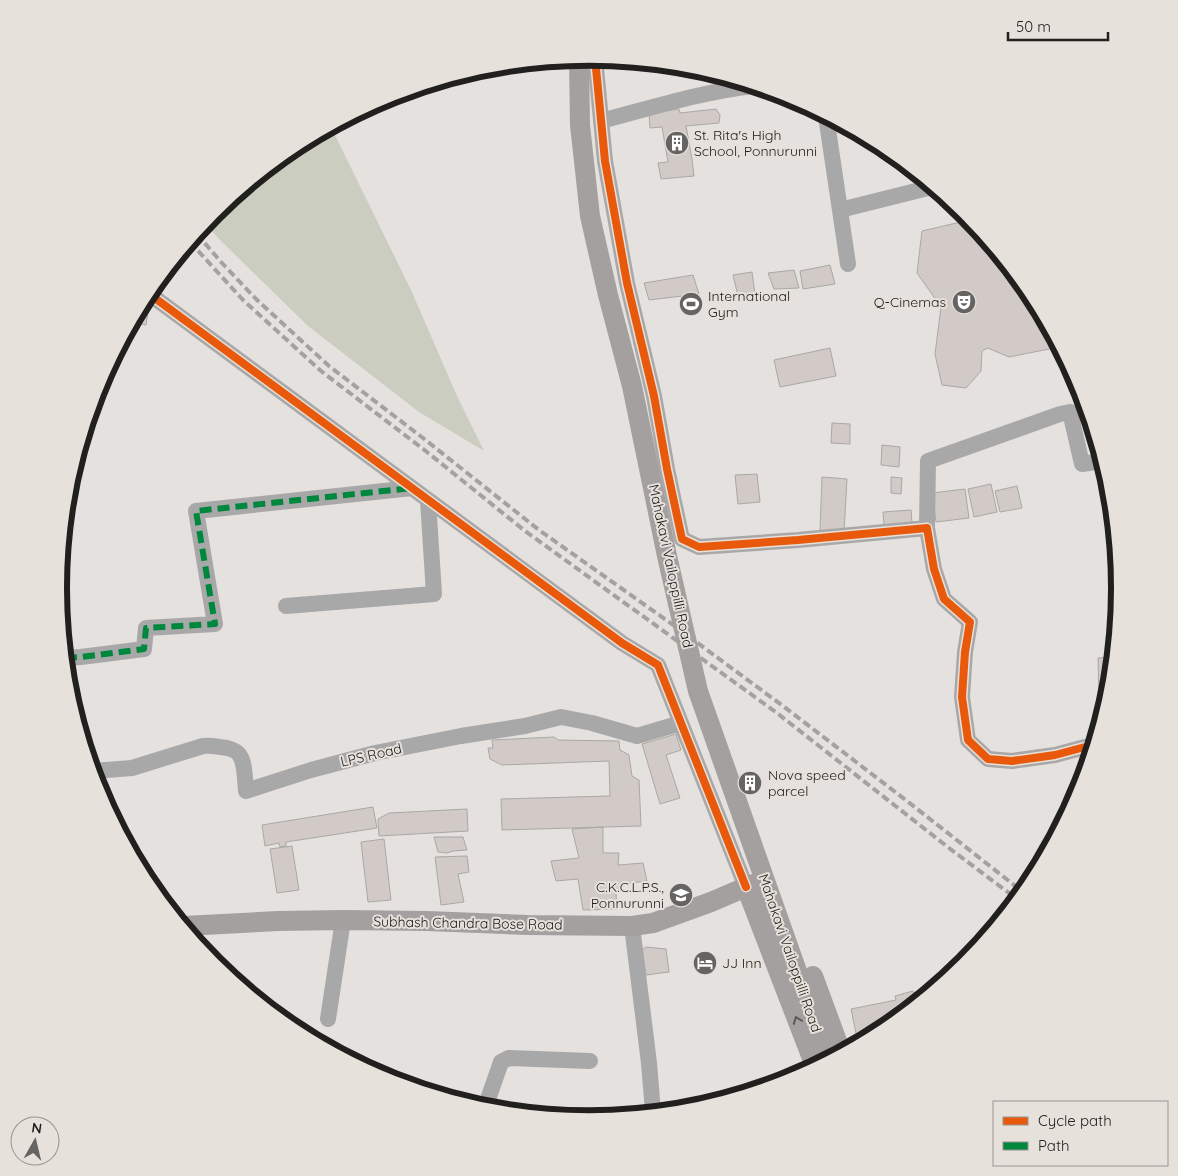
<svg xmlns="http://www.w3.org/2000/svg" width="1178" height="1176" font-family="Quicksand,sans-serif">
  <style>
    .green { fill: #cccdc1 }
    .building { fill: #d1cac6; stroke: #aaa8a6 }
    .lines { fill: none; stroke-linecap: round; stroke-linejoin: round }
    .minor { stroke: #a9a8a8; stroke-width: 16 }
    .major { stroke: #a3a09f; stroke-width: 20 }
    .rail { stroke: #a3a2a1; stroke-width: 4; stroke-dasharray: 8 4; stroke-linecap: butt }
    .quiet { stroke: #00873e; stroke-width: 6; stroke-dasharray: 12 6; stroke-linecap: butt }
    .cycleway-casing { stroke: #e7e1dc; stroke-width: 11 }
    .cycleway { stroke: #e8590c; stroke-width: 8 }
    .oneway { stroke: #5c5a58 }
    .labels { text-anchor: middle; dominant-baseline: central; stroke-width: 4; stroke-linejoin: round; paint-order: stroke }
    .poi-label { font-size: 14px; fill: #22201e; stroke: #e7e1dc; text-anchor: start }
    .street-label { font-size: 14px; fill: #22201e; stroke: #e7e1dc }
    .rim { fill: none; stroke: #22201e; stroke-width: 6 }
  </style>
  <rect width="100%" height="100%" fill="#e4e1df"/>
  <!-- green -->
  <path class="green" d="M 331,127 L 411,290 L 457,396 L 484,451 L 419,412 L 308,326 L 219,239 L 205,223 L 214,213 L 295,147 Z"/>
  <!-- building -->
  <path class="building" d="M 679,109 L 680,113 L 716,109 L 720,115 L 719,123 L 686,126 L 692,159 L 694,176 L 661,179 L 658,163 L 668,162 L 662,127 L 650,128 L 649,113 Z
    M 965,221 L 971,222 L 1030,294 L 1059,347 L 1009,357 L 988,348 L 982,351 L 981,371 L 966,388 L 942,385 L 935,354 L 941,307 L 917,273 L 922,231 Z
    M 830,265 L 835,284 L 803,289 L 800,271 Z
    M 794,270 L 799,288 L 774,289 L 768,273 Z
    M 752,272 L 755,294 L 738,296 L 733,275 Z
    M 693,275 L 699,294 L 649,300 L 644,283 Z
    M 142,305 L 149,306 L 146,325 L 132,322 Z
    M 830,348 L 836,376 L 780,387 L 774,360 Z
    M 832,423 L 850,424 L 850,444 L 831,443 Z
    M 882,445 L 900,447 L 899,467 L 881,465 Z
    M 757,474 L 760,502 L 738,504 L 735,475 Z
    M 822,477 L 847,479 L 844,532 L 820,531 Z
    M 891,477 L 902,478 L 901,494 L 891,493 Z
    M 991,484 L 997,512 L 974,517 L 968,489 Z
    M 1017,486 L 1022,508 L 1000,512 L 995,491 Z
    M 965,489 L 969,518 L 936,522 L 932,493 Z
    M 911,510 L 912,523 L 884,525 L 883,512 Z
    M 1113,657 L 1109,692 L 1107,698 L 1099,698 L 1098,658 Z
    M 676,734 L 681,750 L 666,755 L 680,798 L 660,804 L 642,744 Z
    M 554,737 L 558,740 L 619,741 L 620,750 L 629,755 L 632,776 L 639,780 L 641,826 L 502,830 L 501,799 L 610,796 L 609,761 L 502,765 L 490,759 L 488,748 L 493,748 L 492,740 Z
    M 752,775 L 756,786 L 744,791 L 744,781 Z
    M 373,807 L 377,828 L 286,842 L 286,846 L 280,847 L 279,843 L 265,846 L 262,825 Z
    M 467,809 L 468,831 L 379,836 L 378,819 L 389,813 Z
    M 603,827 L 603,853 L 619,853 L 618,865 L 643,863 L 647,881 L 621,884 L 616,894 L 617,909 L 583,910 L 578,879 L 556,881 L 551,861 L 579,858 L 572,829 Z
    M 434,837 L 463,837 L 467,850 L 453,851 L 447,853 L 438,852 Z
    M 384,839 L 391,900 L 368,902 L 361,842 Z
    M 292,846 L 299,890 L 277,893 L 270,849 Z
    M 467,856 L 469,872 L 458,874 L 464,902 L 441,905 L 435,857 Z
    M 646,947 L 666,949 L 669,972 L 646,975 L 642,950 Z
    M 913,991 L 917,1002 L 883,1029 L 858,1043 L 851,1009 L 896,1000 L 895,996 Z"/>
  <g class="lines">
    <!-- minor -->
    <path class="minor" d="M 595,58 L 605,161 L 627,283 L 654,396 L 667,469 L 682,539 L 699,547 L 798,540 L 927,528 L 934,569 L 944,599 L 970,622 L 965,652 L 962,697 L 968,740 L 988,759 L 1012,761 L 1055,755 L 1085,747 L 1092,747
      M 826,116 L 848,264
      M 601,121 C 651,108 701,92 753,86
      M 840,210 L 932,187
      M 148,293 L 622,643 L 658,665 L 746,887
      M 927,528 L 928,461 L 1060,414 L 1070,412 L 1082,464 L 1102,461
      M 286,606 L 434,594 L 428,500
      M 65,658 L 81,657 L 144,649 L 146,628 L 215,624 L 196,511 L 412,488
      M 93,771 L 132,768 L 203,746 C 211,745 219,747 227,748 C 231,749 238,751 240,756 C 245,763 245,781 246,791 L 311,770 L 375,753 L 461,736 L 525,726 L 561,717 L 592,723 L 637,736 L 681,723
      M 632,926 L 649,1063 L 653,1112
      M 328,1019 L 343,920
      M 485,1108 L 501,1062 L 509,1058 L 590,1061"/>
    <!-- major -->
    <path class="major" d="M 579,59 L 580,125 L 590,216 L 608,295 L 632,386 L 667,556 L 698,691 L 828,1059
      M 757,883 L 746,887 L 815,1066
      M 184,926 L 278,921 L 343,920 L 427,921 L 527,925 L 632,926 L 653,923 L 711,902 L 746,887
      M 813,976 L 841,1052"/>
    <!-- rail -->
    <path class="rail" d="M 197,234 L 221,262 L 256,299 L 329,366 L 423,438 L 539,530 L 676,627 L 783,706 L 907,801 L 1023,892
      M 190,242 L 243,300 L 321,371 L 427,452 L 525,531 L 777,713 L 949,848 L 1017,899"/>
    <!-- quiet -->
    <path class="quiet" d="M 65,658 L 81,657 L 144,649 L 146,628 L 215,624 L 196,511 L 412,488"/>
    <!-- cycleway casing -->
    <g class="cycleway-casing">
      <path id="cycleway" d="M 595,58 L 605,161 L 627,283 L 654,396 L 667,469 L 682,539 L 699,547 L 798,540 L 927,528 L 934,569 L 944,599 L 970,622 L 965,652 L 962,697 L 968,740 L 988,759 L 1012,761 L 1055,755 L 1085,747 L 1092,747
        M 148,293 L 622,643 L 658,665 L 746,887"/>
    </g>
    <!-- cycleway -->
    <use href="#cycleway" class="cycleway"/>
  </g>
  <!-- one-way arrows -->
  <defs><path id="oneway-chevron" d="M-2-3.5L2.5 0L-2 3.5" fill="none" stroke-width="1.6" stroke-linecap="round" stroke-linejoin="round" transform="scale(1.25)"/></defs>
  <use class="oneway" href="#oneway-chevron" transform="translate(797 1020) rotate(-111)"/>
  <!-- icons -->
  <defs>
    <g id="building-disc" transform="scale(1.25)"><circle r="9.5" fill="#666462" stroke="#e7e1dc"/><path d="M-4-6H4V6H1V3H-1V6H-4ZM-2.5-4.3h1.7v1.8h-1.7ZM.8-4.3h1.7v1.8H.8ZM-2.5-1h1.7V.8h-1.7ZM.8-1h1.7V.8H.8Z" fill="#fff"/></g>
    <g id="theatre-disc" transform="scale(1.25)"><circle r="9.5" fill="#666462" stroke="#e7e1dc"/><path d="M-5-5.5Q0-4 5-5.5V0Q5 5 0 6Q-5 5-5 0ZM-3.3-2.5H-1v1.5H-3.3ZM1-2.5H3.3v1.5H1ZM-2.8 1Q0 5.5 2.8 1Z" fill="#fff"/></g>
    <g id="stadium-disc" transform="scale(1.25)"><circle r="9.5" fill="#666462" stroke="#e7e1dc"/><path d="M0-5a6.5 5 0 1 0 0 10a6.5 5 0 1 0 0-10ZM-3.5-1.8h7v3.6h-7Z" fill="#fff"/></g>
    <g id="school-disc" transform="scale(1.25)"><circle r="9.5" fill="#666462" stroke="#e7e1dc"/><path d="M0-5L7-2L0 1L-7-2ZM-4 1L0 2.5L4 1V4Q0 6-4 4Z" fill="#fff"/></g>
    <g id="hotel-disc" transform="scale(1.25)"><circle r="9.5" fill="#666462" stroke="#e7e1dc"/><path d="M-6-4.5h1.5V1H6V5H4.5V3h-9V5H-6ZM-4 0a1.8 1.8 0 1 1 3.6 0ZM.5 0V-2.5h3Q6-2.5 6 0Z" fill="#fff"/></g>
  </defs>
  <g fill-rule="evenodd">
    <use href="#building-disc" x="677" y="143"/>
    <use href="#theatre-disc" x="964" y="302"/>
    <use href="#stadium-disc" x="691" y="304"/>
    <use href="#building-disc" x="750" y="783"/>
    <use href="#school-disc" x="681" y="895"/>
    <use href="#hotel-disc" x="705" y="963"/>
  </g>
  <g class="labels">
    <!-- poi labels -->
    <g class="poi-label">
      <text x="694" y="135">St. Rita's High<tspan x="694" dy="16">School, Ponnurunni</tspan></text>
      <text x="708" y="296">International<tspan x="708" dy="16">Gym</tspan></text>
      <text x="946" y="302" text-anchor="end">Q-Cinemas</text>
      <text x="768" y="775">Nova speed<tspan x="768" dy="16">parcel</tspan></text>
      <text x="664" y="887" text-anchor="end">C.K.C.L.P.S.,<tspan x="664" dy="16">Ponnurunni</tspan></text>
      <text x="722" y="963">JJ Inn</text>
    </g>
    <!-- street labels -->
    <g class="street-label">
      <text transform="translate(671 566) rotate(78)">Mahakavi Vailoppilli Road</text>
      <text transform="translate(371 755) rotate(-13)">LPS Road</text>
      <text transform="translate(468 923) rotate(1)">Subhash Chandra Bose Road</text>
      <text transform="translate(790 953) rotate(71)">Mahakavi Vailoppilli Road</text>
    </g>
  </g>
  <!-- crop -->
  <path d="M0 0H1178V1176H0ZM67 588a522 522 0 1 1 1044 0a522 522 0 1 1-1044 0Z" fill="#e7e1dc" fill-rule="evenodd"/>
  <path class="rim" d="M67 588a522 522 0 1 1 1044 0a522 522 0 1 1-1044 0Z"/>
  <!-- legend -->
  <rect x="993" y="1101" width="175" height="65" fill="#e7e1dc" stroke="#989490"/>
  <rect x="1003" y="1117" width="25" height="8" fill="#e8590c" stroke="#989490"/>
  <text x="1038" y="1126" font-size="15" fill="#22201e">Cycle path</text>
  <rect x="1003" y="1142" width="25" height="8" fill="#00873e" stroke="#989490"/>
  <text x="1038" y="1151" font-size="15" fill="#22201e">Path</text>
  <!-- north arrow -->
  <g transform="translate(35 1141) rotate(8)"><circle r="24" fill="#e7e1dc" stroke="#989490"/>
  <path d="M0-4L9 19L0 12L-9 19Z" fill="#666462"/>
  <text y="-8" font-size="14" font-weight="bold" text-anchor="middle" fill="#22201e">N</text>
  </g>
  <!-- scale -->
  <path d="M1008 32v8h100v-8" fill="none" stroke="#22201e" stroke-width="2.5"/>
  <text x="1016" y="32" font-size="15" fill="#22201e" stroke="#e7e1dc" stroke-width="4" paint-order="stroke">50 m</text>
</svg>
